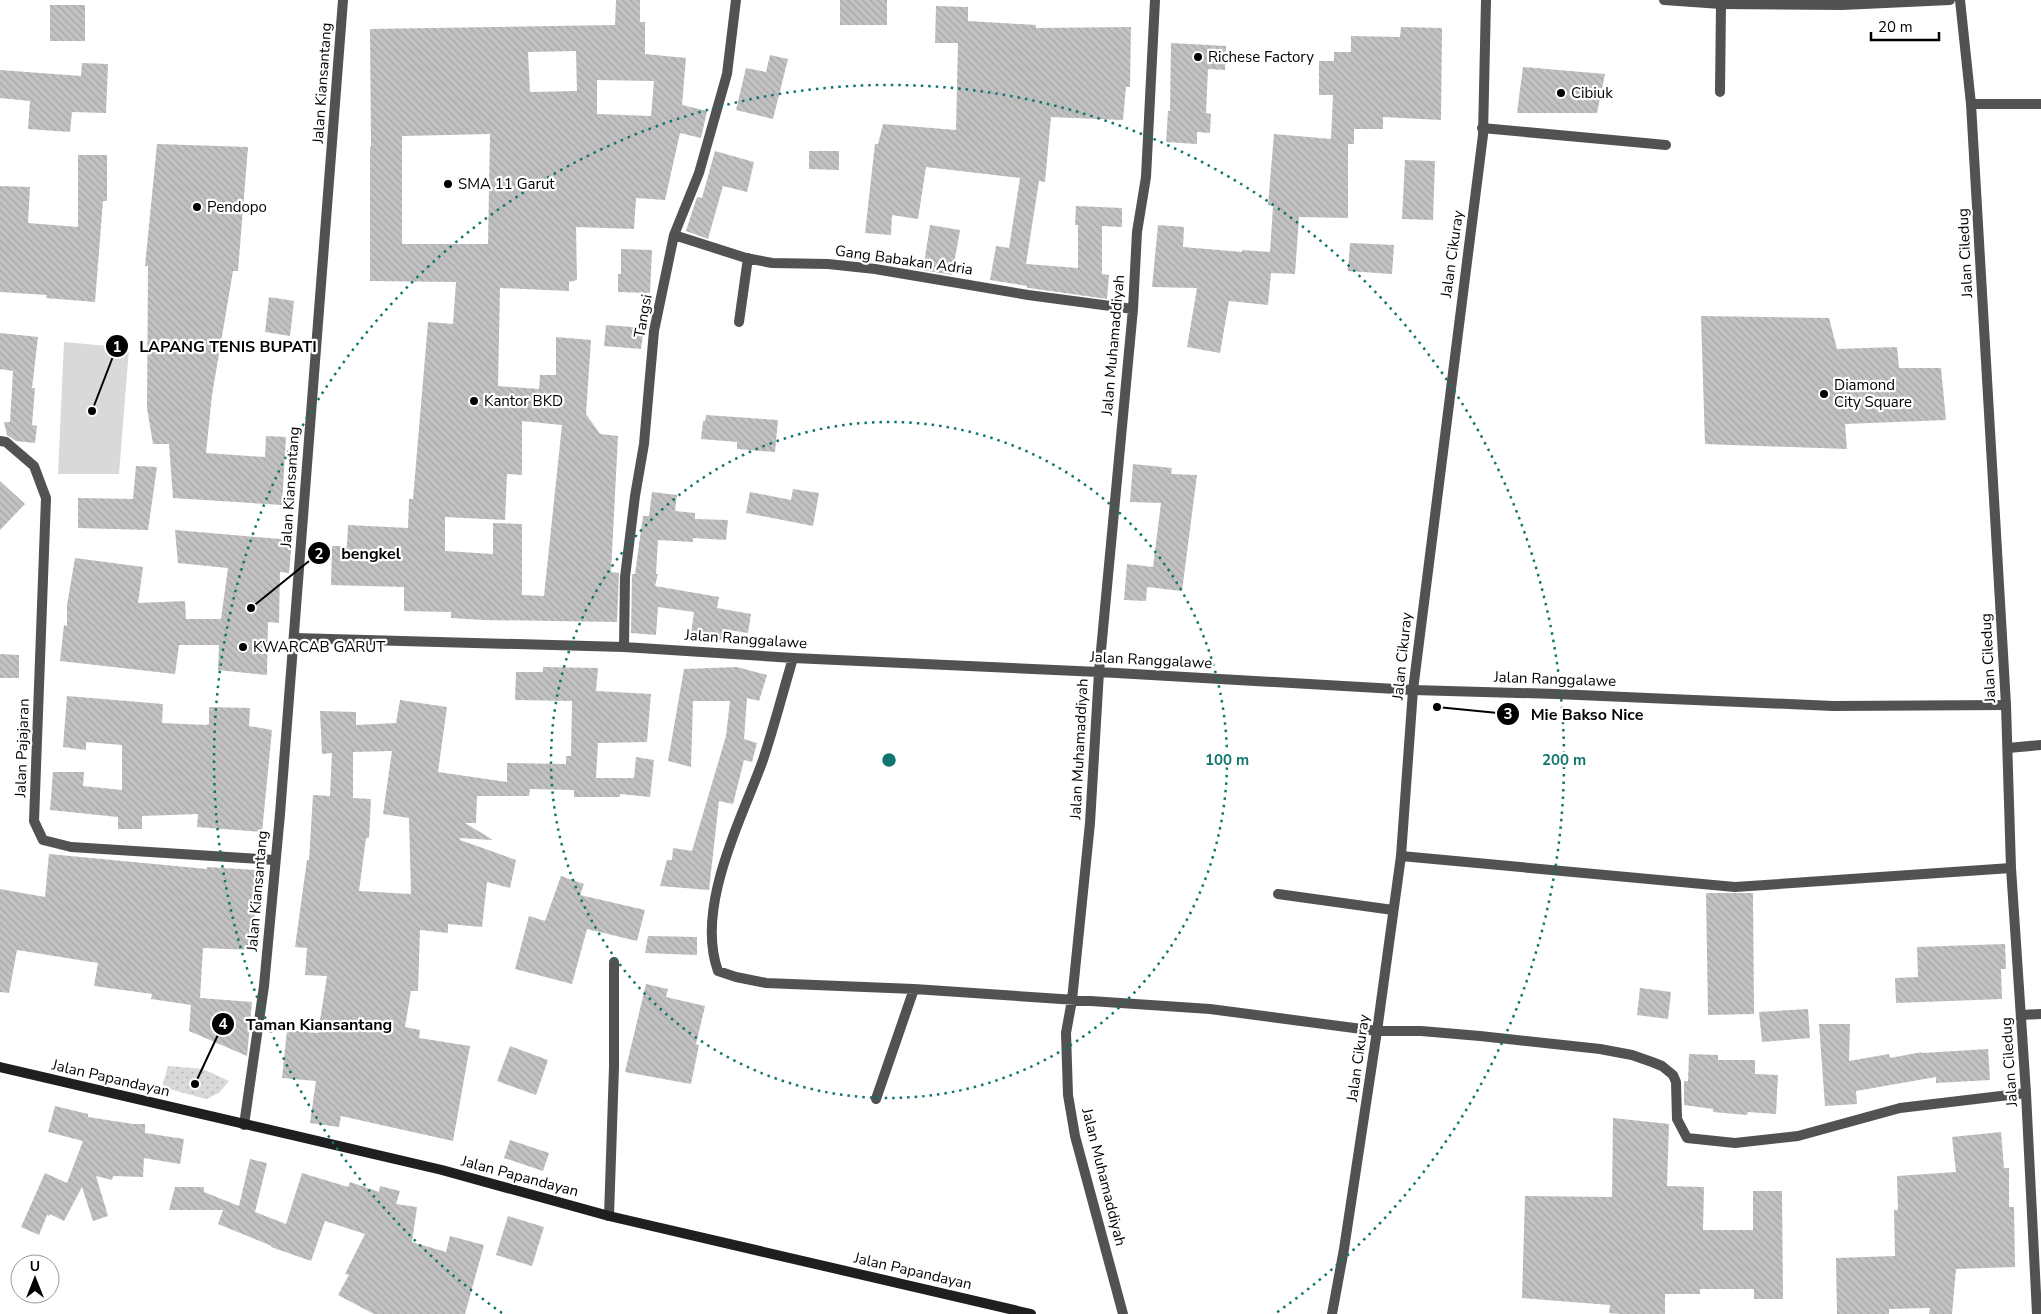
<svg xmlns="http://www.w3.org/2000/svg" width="2041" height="1314" font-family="'Nunito Sans',sans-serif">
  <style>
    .grass { fill: url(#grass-dots) }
    .garden { fill: #d9d9d9 }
    .building { fill: url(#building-back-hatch); fill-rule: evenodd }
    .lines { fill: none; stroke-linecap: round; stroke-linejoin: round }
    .minor { stroke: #525252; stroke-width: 10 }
    .tertiary { stroke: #525252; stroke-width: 10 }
    .secondary { stroke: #1f1f1f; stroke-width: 10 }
    .ring { fill: none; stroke: #0f766e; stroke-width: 2.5; stroke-dasharray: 2.5 5 }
    .poi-dot { fill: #000; stroke: #fff; stroke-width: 2 }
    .labels { text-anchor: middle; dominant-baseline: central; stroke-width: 4.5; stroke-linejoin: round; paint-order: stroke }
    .poi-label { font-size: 15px; fill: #000; stroke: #fff; text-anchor: start }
    .street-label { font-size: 15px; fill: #000; stroke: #fff }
    .centre { fill: #0f766e; stroke: #fff; stroke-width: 2.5 }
    .ring-label { font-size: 15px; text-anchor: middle; font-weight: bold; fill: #0f766e; stroke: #fff; stroke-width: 4.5; stroke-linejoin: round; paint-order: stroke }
    .leader { fill: none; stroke: #000; stroke-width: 2 }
    .callout-dot { fill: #000; stroke: #fff; stroke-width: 2 }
    .mark-label { font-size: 15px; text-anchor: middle; font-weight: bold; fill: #fff }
    .callout-label { font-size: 16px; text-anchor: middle; font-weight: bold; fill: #000; stroke: #fff; stroke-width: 4.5; stroke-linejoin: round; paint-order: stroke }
  </style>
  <defs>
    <pattern id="grass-dots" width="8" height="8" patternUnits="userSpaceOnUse" patternTransform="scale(1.25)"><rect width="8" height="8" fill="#d9d9d9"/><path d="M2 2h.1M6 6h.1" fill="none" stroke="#b8b8b8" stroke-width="1.8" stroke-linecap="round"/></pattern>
    <pattern id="building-back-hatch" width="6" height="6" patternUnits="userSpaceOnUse" patternTransform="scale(1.25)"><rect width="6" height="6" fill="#c2c2c2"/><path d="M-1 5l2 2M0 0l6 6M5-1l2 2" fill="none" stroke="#a5a5a5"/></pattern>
  </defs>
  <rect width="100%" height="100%" fill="#fff"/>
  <!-- grass -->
  <path class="grass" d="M 168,1066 L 203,1069 L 229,1081 L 219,1093 L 206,1099 L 162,1087 Z"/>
  <!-- garden -->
  <path class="garden" d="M 64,342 L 129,348 L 119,474 L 58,474 Z"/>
  <!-- building -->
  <path class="building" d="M 616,0 L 640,0 L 640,22 L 645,22 L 645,54 L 686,58 L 682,105 L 707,111 L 701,138 L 680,133 L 665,200 L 636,198 L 634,229 L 576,227 L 577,280 L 569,282 L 569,291 L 500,288 L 498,386 L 539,389 L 540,375 L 556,375 L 556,337 L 591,340 L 586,414 L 600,434 L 618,436 L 611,572 L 619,573 L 617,622 L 484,620 L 451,618 L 451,612 L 404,611 L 404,587 L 331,585 L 332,546 L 347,546 L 348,525 L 408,528 L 409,499 L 413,499 L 428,322 L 453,324 L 456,282 L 370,281 L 370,147 L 371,147 L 370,29 L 615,25 ZM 576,51 L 577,91 L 530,92 L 528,52 ZM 597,80 L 654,81 L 651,116 L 597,114 ZM 490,134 L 488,244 L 402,244 L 402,136 ZM 522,421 L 562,425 L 544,596 L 522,595 L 522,524 L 493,523 L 493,554 L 445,551 L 445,517 L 505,520 L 507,474 L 522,475 Z
    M 840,0 L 887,0 L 887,25 L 840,25 Z
    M 50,5 L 85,5 L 85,41 L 50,41 Z
    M 936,6 L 968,7 L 968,21 L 1036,25 L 1036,28 L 1131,27 L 1130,87 L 1126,87 L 1123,120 L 1051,117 L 1045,182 L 1039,181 L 1026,264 L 1078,268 L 1078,225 L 1075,225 L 1076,206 L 1122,208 L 1122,227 L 1102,226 L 1102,274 L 1109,275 L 1107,299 L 1029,288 L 1027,288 L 1027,286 L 990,280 L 996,246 L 1009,248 L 1020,178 L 926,167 L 918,219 L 892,215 L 891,235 L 865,233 L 875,144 L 878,144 L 883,124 L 956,130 L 958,43 L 935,43 Z
    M 1401,27 L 1442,28 L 1441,120 L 1383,117 L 1383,129 L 1354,129 L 1354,144 L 1348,144 L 1348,218 L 1299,217 L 1295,274 L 1271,273 L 1268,305 L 1229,301 L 1220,353 L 1187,347 L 1197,288 L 1152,287 L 1158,225 L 1184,227 L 1183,247 L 1242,252 L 1242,250 L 1270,252 L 1273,206 L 1268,205 L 1274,134 L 1331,139 L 1333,95 L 1319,95 L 1319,61 L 1334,61 L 1334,52 L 1351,52 L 1351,36 L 1400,37 Z
    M 1171,43 L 1226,46 L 1225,70 L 1208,69 L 1206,113 L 1211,114 L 1210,133 L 1197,132 L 1197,144 L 1166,142 L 1168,111 L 1170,111 Z
    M 770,55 L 788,59 L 773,119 L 736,110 L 746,68 L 766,72 Z
    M 82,63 L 108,64 L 106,113 L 72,112 L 70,132 L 28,129 L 30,101 L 0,98 L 0,70 L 81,76 Z
    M 1523,67 L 1605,74 L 1597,113 L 1517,113 Z
    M 157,144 L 248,147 L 238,271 L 233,271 L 212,395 L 206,453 L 265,457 L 266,436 L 286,437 L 282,505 L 173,498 L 169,444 L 153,444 L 147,408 L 148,266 L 145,266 Z
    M 715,151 L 754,162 L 747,192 L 723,186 L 708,239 L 686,231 L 697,197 L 702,198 Z
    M 809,151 L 839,151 L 839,170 L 809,169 Z
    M 78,155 L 107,155 L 107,201 L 103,201 L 95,302 L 46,298 L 47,295 L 0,292 L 0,186 L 30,187 L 28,223 L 78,227 Z
    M 1405,160 L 1435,161 L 1433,220 L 1402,219 Z
    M 930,225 L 960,230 L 952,275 L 923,270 Z
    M 1350,243 L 1394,245 L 1392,274 L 1348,271 Z
    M 621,249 L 652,250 L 650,293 L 618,292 L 618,274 L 621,274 Z
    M 269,297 L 294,301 L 290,336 L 265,332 Z
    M 1701,316 L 1829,318 L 1837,349 L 1897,347 L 1899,368 L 1941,368 L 1946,420 L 1845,424 L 1847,449 L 1705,444 Z
    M 606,325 L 644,328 L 641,349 L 604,346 Z
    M 0,333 L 38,337 L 32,388 L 35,388 L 32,425 L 37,426 L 35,443 L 16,441 L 7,435 L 4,422 L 10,422 L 13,371 L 0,369 Z
    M 706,415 L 778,420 L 775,452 L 737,449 L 737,442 L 701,439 L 703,421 L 705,421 Z
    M 1133,464 L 1172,468 L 1171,474 L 1197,475 L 1182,591 L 1147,587 L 1146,601 L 1124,600 L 1127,564 L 1153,567 L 1161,503 L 1130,502 Z
    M 136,466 L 157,467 L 148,530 L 78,528 L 78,498 L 133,499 Z
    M 0,481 L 25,504 L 0,530 Z
    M 793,489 L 819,493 L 813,526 L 746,513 L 750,492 L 791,500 Z
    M 652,492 L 677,495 L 675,511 L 695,513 L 695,519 L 728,520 L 726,540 L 693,538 L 693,542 L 658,540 L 656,574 L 658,574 L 655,586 L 719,597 L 717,608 L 751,614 L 748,633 L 723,629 L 723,640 L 697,638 L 697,635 L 691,633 L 694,612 L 658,607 L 656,635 L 631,633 L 632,574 L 635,574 L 643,516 L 649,516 Z
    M 175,530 L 292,540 L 289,573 L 280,572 L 279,623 L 268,622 L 267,675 L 218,670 L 219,645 L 179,645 L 175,674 L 60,661 L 64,625 L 67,626 L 67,605 L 75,558 L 143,567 L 138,603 L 185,601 L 186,619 L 221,619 L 228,568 L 178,563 Z
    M 0,654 L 19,655 L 19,678 L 0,678 Z
    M 543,667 L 598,668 L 596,691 L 651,694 L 647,742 L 598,743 L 596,778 L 634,778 L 636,757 L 654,760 L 650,797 L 620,794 L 620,797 L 574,797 L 574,790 L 530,789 L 529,796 L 477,796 L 476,823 L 465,823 L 493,840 L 460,838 L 460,840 L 516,860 L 510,888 L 487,882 L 482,927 L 448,924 L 448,933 L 420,930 L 418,991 L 411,991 L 405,1027 L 420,1030 L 419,1038 L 470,1046 L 453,1141 L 341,1116 L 339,1127 L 310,1123 L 316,1081 L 282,1078 L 287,1030 L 318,1033 L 327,976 L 305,975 L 307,948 L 295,947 L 307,860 L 309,860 L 313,795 L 330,796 L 332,753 L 322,754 L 320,711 L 356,712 L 356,725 L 396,723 L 400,700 L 447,707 L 438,772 L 507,782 L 507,763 L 566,764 L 566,756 L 571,756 L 572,701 L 515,700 L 516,672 L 543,672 ZM 392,751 L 383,814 L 409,818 L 411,894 L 359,891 L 366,838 L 369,838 L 371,799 L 353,798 L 353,752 Z
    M 737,667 L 767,675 L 759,701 L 747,698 L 744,739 L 757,743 L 752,762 L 744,760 L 733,804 L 719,801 L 709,890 L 660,886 L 667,860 L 672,860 L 673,848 L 692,851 L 726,736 L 730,701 L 693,701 L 691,767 L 668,761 L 684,669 Z
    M 67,696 L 163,704 L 162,723 L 206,725 L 209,724 L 209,707 L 250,708 L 249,726 L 272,730 L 262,832 L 197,827 L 198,814 L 142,816 L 142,829 L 118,829 L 118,817 L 50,810 L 53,772 L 84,772 L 83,786 L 122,790 L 122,745 L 86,742 L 86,750 L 63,747 Z
    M 49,854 L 207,869 L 207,867 L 257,870 L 253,950 L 203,948 L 200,998 L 252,1002 L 247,1056 L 189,1031 L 191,1005 L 151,999 L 152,994 L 94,986 L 98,963 L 17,950 L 9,993 L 0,992 L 0,889 L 45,897 Z
    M 561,876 L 584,884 L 580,895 L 645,910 L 637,941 L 587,929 L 572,984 L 515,969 L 529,916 L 545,921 Z
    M 1706,893 L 1753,893 L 1754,1014 L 1708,1015 Z
    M 648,936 L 697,937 L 697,955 L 645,953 Z
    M 2005,944 L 2006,969 L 2001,969 L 2002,999 L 1896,1003 L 1895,978 L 1918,977 L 1917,947 Z
    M 646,984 L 668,989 L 666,997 L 705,1006 L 696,1044 L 699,1045 L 691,1084 L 625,1072 Z
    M 1640,988 L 1671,992 L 1668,1019 L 1637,1015 Z
    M 1808,1009 L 1810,1038 L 1762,1042 L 1759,1012 Z
    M 1819,1024 L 1850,1024 L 1849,1061 L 1889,1054 L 1890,1058 L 1922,1052 L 1922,1053 L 1988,1049 L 1990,1080 L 1936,1083 L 1936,1077 L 1856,1091 L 1857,1104 L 1825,1106 Z
    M 510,1046 L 548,1060 L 536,1095 L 497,1081 Z
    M 1689,1054 L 1718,1055 L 1718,1060 L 1755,1060 L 1755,1074 L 1778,1075 L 1776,1114 L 1748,1112 L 1747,1115 L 1713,1112 L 1713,1109 L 1684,1105 L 1684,1081 L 1688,1081 Z
    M 55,1106 L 88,1114 L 88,1117 L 133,1124 L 145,1124 L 145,1133 L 184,1139 L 180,1164 L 144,1158 L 143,1177 L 113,1176 L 112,1180 L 96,1176 L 108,1216 L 93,1221 L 82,1187 L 64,1221 L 50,1214 L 49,1216 L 47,1215 L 39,1235 L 21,1227 L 45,1173 L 67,1183 L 83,1141 L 48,1132 Z
    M 1613,1118 L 1669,1124 L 1667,1186 L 1704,1187 L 1703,1230 L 1753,1230 L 1753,1191 L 1782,1191 L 1783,1299 L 1754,1299 L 1754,1289 L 1700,1289 L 1700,1294 L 1665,1294 L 1665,1314 L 1621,1314 L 1609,1313 L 1610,1305 L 1522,1298 L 1525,1196 L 1612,1197 Z
    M 2001,1132 L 2004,1168 L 2009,1168 L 2009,1207 L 2014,1207 L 2015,1267 L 1956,1269 L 1952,1314 L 1929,1314 L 1930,1308 L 1889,1309 L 1889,1314 L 1837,1314 L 1836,1258 L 1895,1256 L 1894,1210 L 1898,1210 L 1897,1176 L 1956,1172 L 1952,1137 Z
    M 510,1140 L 549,1153 L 543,1171 L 504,1158 Z
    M 250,1159 L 267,1163 L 255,1212 L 286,1224 L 302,1173 L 348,1187 L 350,1182 L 379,1192 L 380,1186 L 400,1191 L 396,1204 L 417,1207 L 412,1242 L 446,1252 L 450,1236 L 484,1245 L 465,1314 L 374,1314 L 338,1295 L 349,1275 L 345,1274 L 365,1234 L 325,1221 L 311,1261 L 271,1247 L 272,1246 L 218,1224 L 223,1210 L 169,1210 L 175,1187 L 204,1187 L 204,1192 L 239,1206 Z
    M 508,1216 L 544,1227 L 532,1266 L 496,1255 Z"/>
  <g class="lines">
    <!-- minor -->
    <path class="minor" d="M 1720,92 L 1721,4
      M 1971,104 L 2041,104
      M 1482,128 L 1666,145
      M 674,235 L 746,258 L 772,263 L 828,264 L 875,269 L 1028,295 L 1133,309
      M 739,322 L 748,258
      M 0,441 L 6,442 L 34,466 L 46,498 L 34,821 L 43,840 L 71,847 L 275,860
      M 294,638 L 624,647 L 793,658 L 1099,672 L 1413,690 L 1556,694 L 1833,706 L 2006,705
      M 624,647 L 625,577 L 635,496 L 644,444 L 654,331 L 674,235 L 699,173 L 727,74 L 736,0
      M 793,658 C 783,692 774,727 763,760 C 741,821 695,907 718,971 L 736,977 L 766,983 L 914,989 L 1210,1009 L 1377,1031 L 1421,1031 L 1480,1036 L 1600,1049 L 1632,1055 L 1652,1062 L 1662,1066 L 1673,1075 L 1676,1082 L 1677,1119 L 1687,1138 L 1735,1143 L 1798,1136 L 1900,1108 L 2026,1093
      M 2008,748 L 2041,745
      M 1401,856 L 1735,887 L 2011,868
      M 1278,894 L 1393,910
      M 2021,1015 L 2041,1014
      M 876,1099 L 914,989
      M 609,1216 L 614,1067 L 614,962
      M 1123,1314 L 1075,1136 L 1068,1095 L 1066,1033 L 1072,1000 L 1090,823 L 1099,672 L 1133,309 L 1137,232 L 1146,177 L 1155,0"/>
    <!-- tertiary -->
    <path class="tertiary" d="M 1664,0 L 1721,4 L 1842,5 L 1950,0
      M 1960,0 L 1971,104 L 2006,705 L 2011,868 L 2026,1093 L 2037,1314
      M 244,1125 L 264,986 L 280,814 L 343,0
      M 1332,1314 L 1344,1249 L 1377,1031 L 1401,856 L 1413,690 L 1483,135 L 1486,0"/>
    <!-- secondary -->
    <path class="secondary" d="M 0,1067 L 442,1170 L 609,1216 L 1031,1314"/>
  </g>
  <!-- distance rings -->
  <g class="ring">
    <circle cx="889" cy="760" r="338"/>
    <path d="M502 1313A675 675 0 1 1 1276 1313"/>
  </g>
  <!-- markers -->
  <g class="poi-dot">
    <circle cx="1198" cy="57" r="5"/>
    <circle cx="1561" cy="93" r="5"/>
    <circle cx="448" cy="184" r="5"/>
    <circle cx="197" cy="207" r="5"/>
    <circle cx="1824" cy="394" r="5"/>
    <circle cx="474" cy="401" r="5"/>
    <circle cx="243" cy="647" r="5"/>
  </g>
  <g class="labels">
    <!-- poi labels -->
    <g class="poi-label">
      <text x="1208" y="57">Richese Factory</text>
      <text x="1571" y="93">Cibiuk</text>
      <text x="458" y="184">SMA 11 Garut</text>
      <text x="207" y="207">Pendopo</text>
      <text x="1834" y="385">Diamond<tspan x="1834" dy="17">City Square</tspan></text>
      <text x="484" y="401">Kantor BKD</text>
      <text x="253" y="647">KWARCAB GARUT</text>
    </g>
    <!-- street labels -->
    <g class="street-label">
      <text transform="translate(322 83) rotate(-86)">Jalan Kiansantang</text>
      <text transform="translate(1965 253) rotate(-93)">Jalan Ciledug</text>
      <text transform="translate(1452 254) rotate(-82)">Jalan Cikuray</text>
      <text transform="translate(904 260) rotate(8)">Gang Babakan Adria</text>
      <text transform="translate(643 316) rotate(-80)">Tangsi</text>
      <text transform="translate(1113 345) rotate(-85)">Jalan Muhamaddiyah</text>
      <text transform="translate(290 487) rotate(-86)">Jalan Kiansantang</text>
      <text transform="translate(746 639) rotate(4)">Jalan Ranggalawe</text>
      <text transform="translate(1402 656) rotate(-84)">Jalan Cikuray</text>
      <text transform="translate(1988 658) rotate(-93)">Jalan Ciledug</text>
      <text transform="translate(1151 660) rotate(3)">Jalan Ranggalawe</text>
      <text transform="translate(1555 679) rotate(2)">Jalan Ranggalawe</text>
      <text transform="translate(22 748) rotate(-88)">Jalan Pajajaran</text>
      <text transform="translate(1079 749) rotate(-87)">Jalan Muhamaddiyah</text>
      <text transform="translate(257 891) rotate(-85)">Jalan Kiansantang</text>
      <text transform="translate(1358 1058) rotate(-82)">Jalan Cikuray</text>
      <text transform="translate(2009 1062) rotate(-94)">Jalan Ciledug</text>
      <text transform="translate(111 1078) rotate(13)">Jalan Papandayan</text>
      <text transform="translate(520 1176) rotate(15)">Jalan Papandayan</text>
      <text transform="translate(1104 1177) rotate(76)">Jalan Muhamaddiyah</text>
      <text transform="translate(913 1271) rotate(13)">Jalan Papandayan</text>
    </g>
  </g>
  <circle cx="889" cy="760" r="8" class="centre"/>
  <g class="ring-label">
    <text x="1227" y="765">100 m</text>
    <text x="1564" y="765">200 m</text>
  </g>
  <!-- callouts -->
  <path class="leader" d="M92 411L117 346M251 608L319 553M1437 707L1508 714M195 1084L223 1024"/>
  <g class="callout-dot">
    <circle cx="92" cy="411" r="5"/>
    <circle cx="251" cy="608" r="5"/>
    <circle cx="1437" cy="707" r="5"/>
    <circle cx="195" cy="1084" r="5"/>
    <circle cx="117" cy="346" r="12"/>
    <circle cx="319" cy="553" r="12"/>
    <circle cx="1508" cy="714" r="12"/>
    <circle cx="223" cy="1024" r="12"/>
  </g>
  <g class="mark-label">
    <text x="117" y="352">1</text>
    <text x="319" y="559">2</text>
    <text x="1508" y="719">3</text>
    <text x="223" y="1029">4</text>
  </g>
  <g class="callout-label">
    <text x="228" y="352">LAPANG TENIS BUPATI</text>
    <text x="371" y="559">bengkel</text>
    <text x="1587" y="720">Mie Bakso Nice</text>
    <text x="319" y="1030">Taman Kiansantang</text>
  </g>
  <!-- north arrow -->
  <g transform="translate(35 1279)"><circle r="24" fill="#ffffff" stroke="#999999"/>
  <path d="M0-4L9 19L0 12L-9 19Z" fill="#000000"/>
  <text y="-8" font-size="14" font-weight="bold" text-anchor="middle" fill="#000000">U</text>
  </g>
  <!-- scale -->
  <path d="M1871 32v8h68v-8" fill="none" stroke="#000000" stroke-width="2.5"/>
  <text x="1878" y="32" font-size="15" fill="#000000" stroke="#ffffff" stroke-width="4" paint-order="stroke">20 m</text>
</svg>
